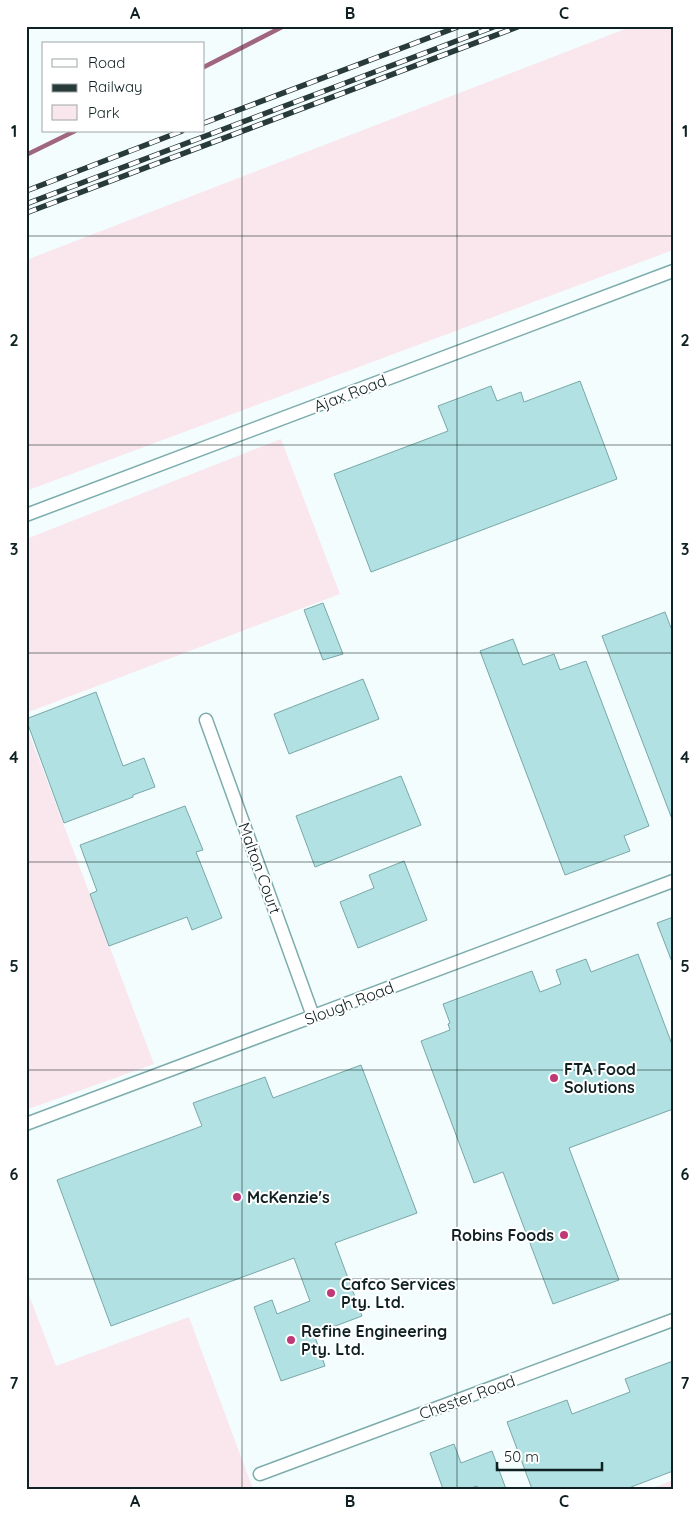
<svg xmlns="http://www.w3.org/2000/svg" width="699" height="1515" font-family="Quicksand,sans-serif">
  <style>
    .green { fill: #fae7ed }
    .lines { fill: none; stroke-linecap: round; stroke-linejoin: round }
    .stream { stroke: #a1667f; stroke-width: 4.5 }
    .building { fill: #b1e1e3; stroke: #79a7a8 }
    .minor-casing { stroke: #7dacad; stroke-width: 15 }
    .minor { stroke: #fff; stroke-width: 12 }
    .rail-casing { stroke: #283a3a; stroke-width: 5.5 }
    .rail { stroke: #fff; stroke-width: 4; stroke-dasharray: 11; stroke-linecap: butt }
    .grid { fill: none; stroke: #0f2122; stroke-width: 1; stroke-opacity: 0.55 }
    .poi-dot { fill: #c03977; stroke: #fff; stroke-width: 2 }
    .labels { text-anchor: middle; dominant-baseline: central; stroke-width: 4; stroke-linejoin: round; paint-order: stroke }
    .street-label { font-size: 16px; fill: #0f2122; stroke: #fff }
    .poi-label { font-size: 16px; font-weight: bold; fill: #0f2122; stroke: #fff; text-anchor: start }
    .neatline { fill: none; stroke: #0f2122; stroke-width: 2 }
    .grid-label { font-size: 16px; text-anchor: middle; font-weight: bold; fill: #0f2122 }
  </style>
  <rect width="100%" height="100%" fill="#f3fdfd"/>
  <!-- green -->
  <path class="green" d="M 633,26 L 673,26 L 673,250 L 26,491 L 26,260 Z
    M 281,439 L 340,594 L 26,713 L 26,539 Z
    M 26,725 L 154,1064 L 26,1110 Z
    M 26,1287 L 56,1366 L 189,1317 L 253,1489 L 26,1489 Z
    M 673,1480 L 673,1489 L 650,1489 Z"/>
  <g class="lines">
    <!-- stream -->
    <path class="stream" d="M 204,67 L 284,26
      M 26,155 L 75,131"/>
  </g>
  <!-- building -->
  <path class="building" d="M 580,381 L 617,479 L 371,572 L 334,474 L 448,431 L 438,406 L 491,386 L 497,401 L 521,392 L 524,402 Z
    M 323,603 L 343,654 L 323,660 L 304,610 Z
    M 665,612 L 673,633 L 672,819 L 602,636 Z
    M 513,639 L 523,665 L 554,654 L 560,670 L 586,661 L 649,826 L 624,836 L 630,851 L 565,875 L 480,651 Z
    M 363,679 L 379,719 L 289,754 L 274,714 Z
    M 96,692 L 123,766 L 144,758 L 155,787 L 133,795 L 133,797 L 64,823 L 26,719 Z
    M 401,776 L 421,825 L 315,867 L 296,816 Z
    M 185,806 L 203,850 L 196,852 L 222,918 L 192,930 L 187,917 L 109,946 L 90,894 L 97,891 L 80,845 Z
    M 404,861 L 427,920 L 358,948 L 340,902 L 374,888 L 369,875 Z
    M 673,917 L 673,962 L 672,962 L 657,923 Z
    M 638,954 L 673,1047 L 673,1109 L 569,1148 L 619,1280 L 553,1304 L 503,1172 L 474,1183 L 421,1041 L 450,1030 L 448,1024 L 450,1023 L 443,1004 L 532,971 L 540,992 L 561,984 L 556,970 L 586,959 L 591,972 Z
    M 361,1065 L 417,1213 L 335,1243 L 362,1316 L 314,1334 L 325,1366 L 281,1381 L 254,1307 L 272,1300 L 277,1314 L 310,1301 L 294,1258 L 111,1326 L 57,1180 L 202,1126 L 193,1103 L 265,1077 L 273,1098 Z
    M 673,1361 L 673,1471 L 626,1489 L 532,1489 L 507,1422 L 567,1400 L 572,1414 L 630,1392 L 625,1379 Z
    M 454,1444 L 461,1463 L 492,1451 L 506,1489 L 479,1489 L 477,1486 L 468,1489 L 443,1489 L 430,1453 Z"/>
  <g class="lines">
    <!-- minor casing -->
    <g class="minor-casing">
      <path id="minor" d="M 26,515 L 673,271
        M 206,720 L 313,1016
        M 26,1124 L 673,881
        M 260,1474 L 673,1320"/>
    </g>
    <!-- minor -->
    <use href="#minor" class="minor"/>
    <!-- rail casing -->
    <g class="rail-casing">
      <path id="rail" d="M 204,123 L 460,26
        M 26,191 L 182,131
        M 26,204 L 496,26
        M 26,213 L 520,26"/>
    </g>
    <!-- rail -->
    <use href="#rail" class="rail"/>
  </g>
  <!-- grid -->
  <path class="grid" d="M 242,26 L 242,1489M 457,26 L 457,1489M 26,236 L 673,236M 26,445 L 673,445M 26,653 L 673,653M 26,862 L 673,862M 26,1070 L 673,1070M 26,1279 L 673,1279"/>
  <!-- markers -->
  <g class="poi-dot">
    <circle cx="554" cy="1078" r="5"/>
    <circle cx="237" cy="1197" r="5"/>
    <circle cx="564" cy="1235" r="5"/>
    <circle cx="331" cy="1293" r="5"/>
    <circle cx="291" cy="1340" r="5"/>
  </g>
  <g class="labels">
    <!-- street labels -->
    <g class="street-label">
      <text transform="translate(350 393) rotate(-21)">Ajax Road</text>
      <text transform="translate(260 868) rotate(70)">Malton Court</text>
      <text transform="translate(349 1003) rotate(-21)">Slough Road</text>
      <text transform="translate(467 1397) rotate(-20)">Chester Road</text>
    </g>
    <!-- poi labels -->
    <g class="poi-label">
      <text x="564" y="1069">FTA Food<tspan x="564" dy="18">Solutions</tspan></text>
      <text x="247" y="1197">McKenzie's</text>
      <text x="554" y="1235" text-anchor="end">Robins Foods</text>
      <text x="341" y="1284">Cafco Services<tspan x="341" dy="18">Pty. Ltd.</tspan></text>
      <text x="301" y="1331">Refine Engineering<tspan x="301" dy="18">Pty. Ltd.</tspan></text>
    </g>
  </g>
  <!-- border -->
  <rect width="699" height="1515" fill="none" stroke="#ffffff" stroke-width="55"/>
  <!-- legend -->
  <rect x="42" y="42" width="162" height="90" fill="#ffffff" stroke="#9fa6a7"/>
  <rect x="52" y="59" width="25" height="8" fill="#ffffff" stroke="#9fa6a7"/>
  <text x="88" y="68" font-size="15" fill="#0f2122">Road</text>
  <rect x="52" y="84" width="25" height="8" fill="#283a3a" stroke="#9fa6a7"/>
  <text x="88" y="92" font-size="15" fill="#0f2122">Railway</text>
  <rect x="52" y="105" width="25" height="15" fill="#fae7ed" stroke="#9fa6a7"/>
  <text x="88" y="118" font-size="15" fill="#0f2122">Park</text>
  <!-- scale -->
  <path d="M497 1462v8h105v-8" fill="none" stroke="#0f2122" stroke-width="2.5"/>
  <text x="504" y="1462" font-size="15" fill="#0f2122" stroke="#ffffff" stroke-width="4" paint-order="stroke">50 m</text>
  <rect x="28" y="28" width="644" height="1460" class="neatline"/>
  <g class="grid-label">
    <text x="135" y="19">A</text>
    <text x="350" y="19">B</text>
    <text x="564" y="19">C</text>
    <text x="14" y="137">1</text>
    <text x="685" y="137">1</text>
    <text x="14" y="346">2</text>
    <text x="685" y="346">2</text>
    <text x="14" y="555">3</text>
    <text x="685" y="555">3</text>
    <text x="14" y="763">4</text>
    <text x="685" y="763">4</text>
    <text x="14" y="972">5</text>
    <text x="685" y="972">5</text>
    <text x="14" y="1180">6</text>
    <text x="685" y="1180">6</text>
    <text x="14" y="1389">7</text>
    <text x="685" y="1389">7</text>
    <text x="135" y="1507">A</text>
    <text x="350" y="1507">B</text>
    <text x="564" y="1507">C</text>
  </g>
</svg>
